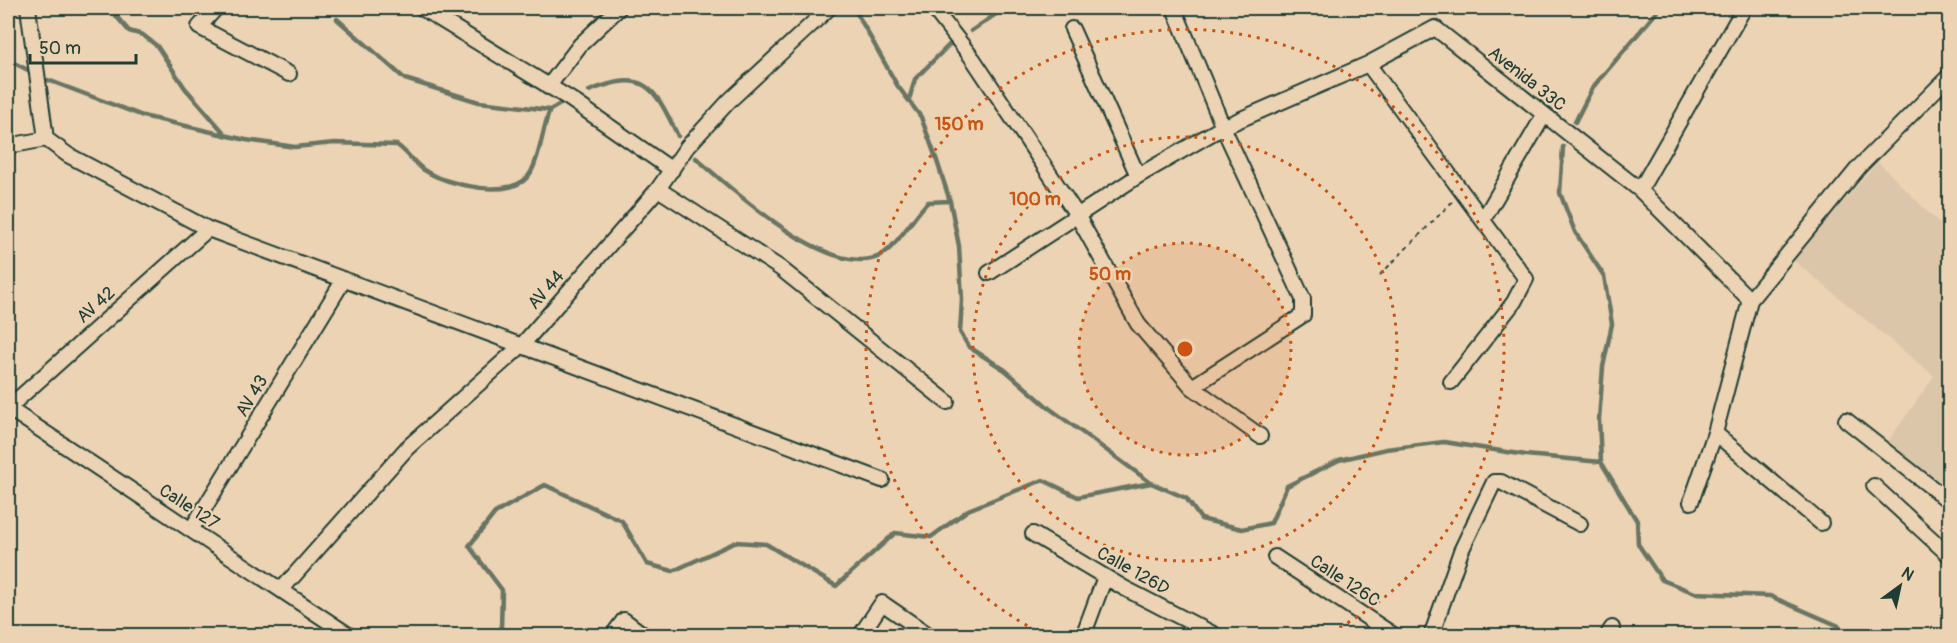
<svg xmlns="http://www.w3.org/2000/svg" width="1957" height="643" font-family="Pangolin,sans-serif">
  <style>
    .built { fill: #dbc6a9 }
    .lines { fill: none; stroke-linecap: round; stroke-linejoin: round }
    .stream { stroke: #697463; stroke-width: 4.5 }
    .minor-casing { stroke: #1f3d34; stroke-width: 18 }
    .path { stroke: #1f3d34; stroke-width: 2; stroke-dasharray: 4.5 4.5; stroke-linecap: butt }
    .minor { stroke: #ecd3b4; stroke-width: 14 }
    .ring { fill: none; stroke: #ca5512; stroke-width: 3; stroke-dasharray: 3 6 }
    .labels { text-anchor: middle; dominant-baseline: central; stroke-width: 4.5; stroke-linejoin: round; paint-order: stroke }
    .street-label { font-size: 18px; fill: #1f3d34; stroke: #ecd3b4 }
    .centre { fill: #ca5512; stroke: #ecd3b4; stroke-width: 3 }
    .ring-label { font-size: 18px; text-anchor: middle; font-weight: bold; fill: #ca5512; stroke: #ecd3b4; stroke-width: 4.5; stroke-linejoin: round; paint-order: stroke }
  </style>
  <rect width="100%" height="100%" fill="#ecd3b4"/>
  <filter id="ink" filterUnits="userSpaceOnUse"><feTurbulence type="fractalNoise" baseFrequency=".0167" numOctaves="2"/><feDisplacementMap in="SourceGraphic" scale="12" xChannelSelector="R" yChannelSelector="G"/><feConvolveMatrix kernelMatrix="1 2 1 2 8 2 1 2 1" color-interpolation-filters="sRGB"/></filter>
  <g filter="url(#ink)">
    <!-- built -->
    <path class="built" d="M 1878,162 L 1949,233 L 1949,495 L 1887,443 L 1934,376 L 1792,259 Z"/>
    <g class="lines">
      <!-- stream -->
      <path class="stream" d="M 117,8 L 116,16 L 129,31 L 143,35 L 157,46 L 185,88 L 226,135
        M 854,8 L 897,85 L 921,117 L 936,158 L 950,201 L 959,246 L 962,300 L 960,332 L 969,347 L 1005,370 L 1049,408 L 1151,483 L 1186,498 L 1201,519 L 1242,529 L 1271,523 L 1287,486 L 1339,460 L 1386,449 L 1444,442 L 1526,455 L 1601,462 L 1637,521 L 1638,544 L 1662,580 L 1695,593 L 1770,596 L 1839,626 L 1847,636
        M 337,19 L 405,79 L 479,102 L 550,110
        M 971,31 L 1005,8
        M 8,60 L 34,73
        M 48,80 L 143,116 L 246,140 L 295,147 L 334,143 L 397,145 C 407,152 414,163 424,170 C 446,185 516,202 531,172 C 541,154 542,129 550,110 L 562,103
        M 589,91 C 646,68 654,87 678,136
        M 909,100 L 915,79 L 951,43
        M 1575,122 L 1593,87 L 1660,8
        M 1563,147 L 1560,193 L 1575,232 L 1604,276 L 1612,324 L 1603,367 L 1599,419 L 1601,462
        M 696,158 C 730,188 835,285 883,254 C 900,242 913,217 928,202 L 950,201
        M 491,636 L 501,629 L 502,590 L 469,546 L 495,513 L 545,485 L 622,521 L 647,564 L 673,571 L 736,542 L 766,544 L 836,586 L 895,533 L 931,537 L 968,510 L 1043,480 L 1078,497 L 1151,483"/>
      <!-- minor casing -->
      <g class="minor-casing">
        <path id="minor" d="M 28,8 L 46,139 L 68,155 L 208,229 L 882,480
          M 216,8 L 199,27 L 289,74
          M 422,8 L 570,99 L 672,170
          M 933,8 L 973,59 L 1077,215 L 1138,324 L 1192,387 L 1260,436
          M 1174,8 L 1223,127 L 1303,299 L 1303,315 L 1192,387
          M 1072,29 L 1138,176
          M 1368,64 L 1526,279 L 1514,302 L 1451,382
          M 548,87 L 580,45 L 619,8
          M 8,146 L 46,139
          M 658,189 L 780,268 L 947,402
          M 1640,190 L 1744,8
          M 1483,220 L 1544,115
          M 989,273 L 1138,176 L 1223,127 L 1368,64 L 1435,28 L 1640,190 L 1750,300 L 1859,167 L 1950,75
          M 8,408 L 350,636
          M 8,408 L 208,229
          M 1846,420 L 1950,502
          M 1715,433 L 1821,523
          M 1874,486 L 1950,556
          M 1691,502 L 1715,433 L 1750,300
          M 191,530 L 343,281
          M 1033,534 L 1124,588 L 1217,636
          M 1275,557 L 1395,636
          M 282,589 L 407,448 L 522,345 L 658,189 L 687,147 L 729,101 L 829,8
          M 612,636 L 624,620 L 645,636
          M 860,636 L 882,603 L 930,636
          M 1083,636 L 1105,577
          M 1431,636 L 1461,551 L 1494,482 L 1501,482 L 1580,524
          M 1607,636 L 1612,628"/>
      </g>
      <!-- path -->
      <path class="path" d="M 1380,275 L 1452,202"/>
      <!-- minor -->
      <use href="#minor" class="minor"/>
    </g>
  </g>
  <!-- distance rings -->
  <circle cx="1185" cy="349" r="106" fill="#ca5512" fill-opacity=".12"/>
  <g class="ring">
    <circle cx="1185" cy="349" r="106"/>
    <circle cx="1185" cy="349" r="212"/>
    <path d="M1043 634A319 319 0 1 1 1327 634"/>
  </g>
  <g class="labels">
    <!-- street labels -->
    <g class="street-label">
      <text transform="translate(1527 79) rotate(38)">Avenida 33C</text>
      <text transform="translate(546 290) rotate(-49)">AV 44</text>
      <text transform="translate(96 305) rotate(-42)">AV 42</text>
      <text transform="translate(252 396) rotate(-59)">AV 43</text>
      <text transform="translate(189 507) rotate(33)">Calle 127</text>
      <text transform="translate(1133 571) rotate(29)">Calle 126D</text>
      <text transform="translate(1345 581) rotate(33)">Calle 126C</text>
    </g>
  </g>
  <circle cx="1185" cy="349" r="9" class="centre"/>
  <g class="ring-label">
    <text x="959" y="130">150 m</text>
    <text x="1035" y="205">100 m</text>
    <text x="1110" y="280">50 m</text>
  </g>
  <!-- margin -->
  <rect width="1957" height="643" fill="none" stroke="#ecd3b4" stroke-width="30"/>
  <rect x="15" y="15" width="1927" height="613" fill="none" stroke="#1f3d34" stroke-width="2" filter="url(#ink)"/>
  <!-- north arrow -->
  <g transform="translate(1900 586) rotate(33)" stroke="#ecd3b4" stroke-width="4.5" paint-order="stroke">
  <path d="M0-4.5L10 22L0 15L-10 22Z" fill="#1f3d34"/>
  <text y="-9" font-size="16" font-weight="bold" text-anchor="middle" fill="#1f3d34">N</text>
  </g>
  <!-- scale -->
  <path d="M30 54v9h106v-9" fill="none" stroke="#1f3d34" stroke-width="3"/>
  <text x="39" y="54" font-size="18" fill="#1f3d34" stroke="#ecd3b4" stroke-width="4.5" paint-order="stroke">50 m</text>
</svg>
